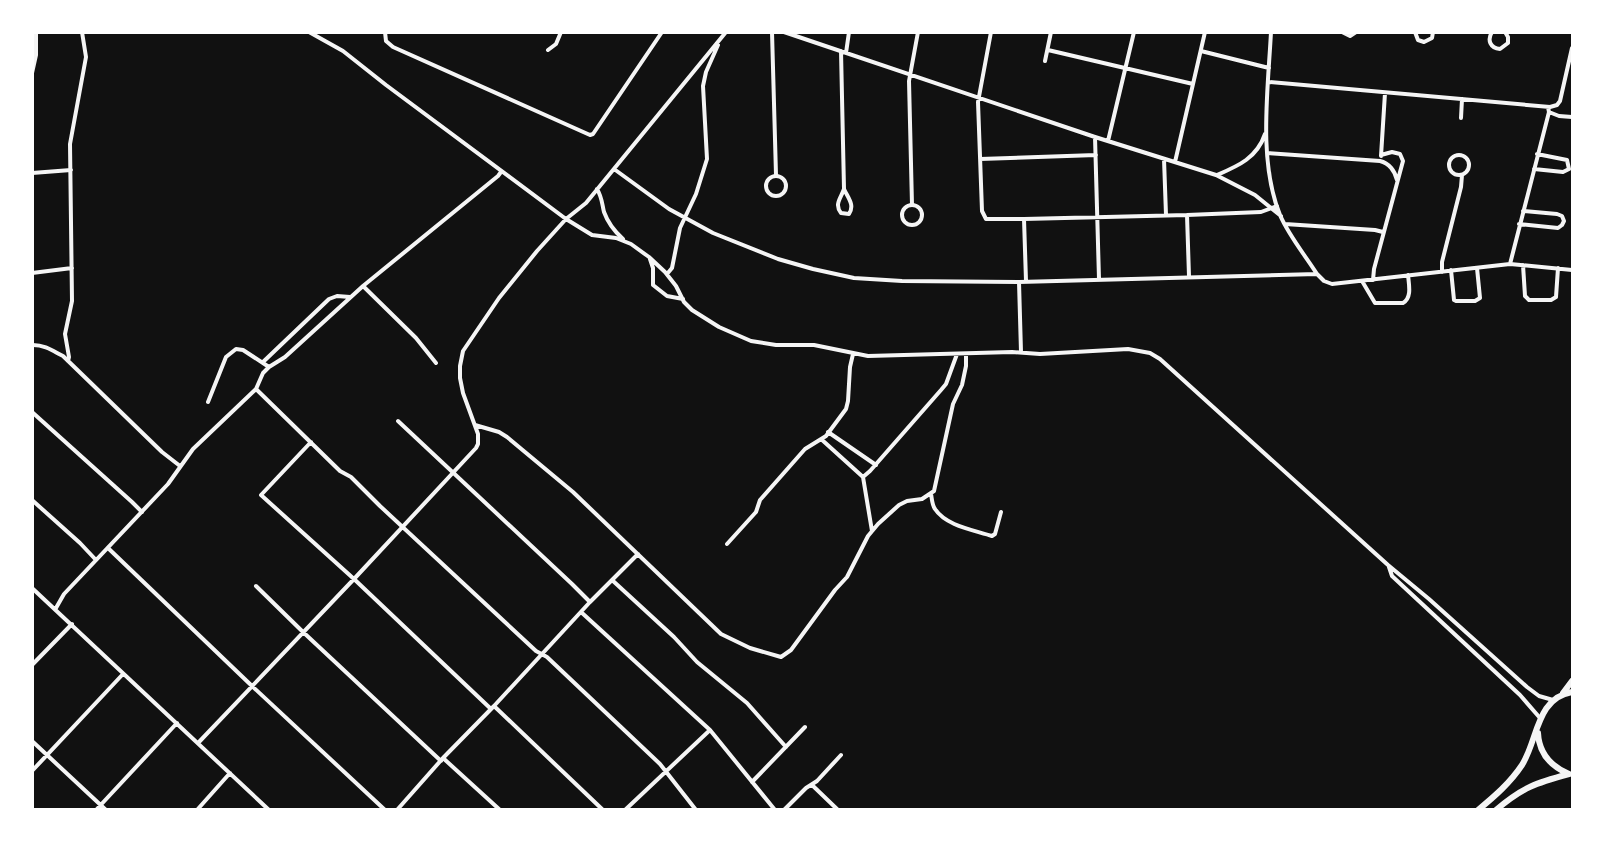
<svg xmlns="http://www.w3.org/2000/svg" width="1605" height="842" font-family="'Archivo Narrow',sans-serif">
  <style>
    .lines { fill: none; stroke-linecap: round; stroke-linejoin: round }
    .minor { stroke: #f5f5f5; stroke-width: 4 }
    .primary { stroke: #f5f5f5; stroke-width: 6 }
  </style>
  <rect width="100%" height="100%" fill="#111"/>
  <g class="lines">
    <!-- minor -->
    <path class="minor" d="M 309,32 L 343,51 L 386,85 L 566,219 L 592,235 L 616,238 L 631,244 L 649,257 L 665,272 L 676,286 L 684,302 L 692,310 L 719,327 L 751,341 L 776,345 L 814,345 L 868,356 L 1012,352 L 1040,354 L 1128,349 L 1150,353 L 1160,359 L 1388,565 L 1429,599 L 1527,687 L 1539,696 L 1553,700
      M 385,32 L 386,41 L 393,47 L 590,135 L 593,134 L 662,32
      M 772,32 L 776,175
      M 784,32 L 1095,137 L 1216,175 L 1255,195 L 1281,216
      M 991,32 L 978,102 L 982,211 L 986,219 L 1024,219 L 1187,215 L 1261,212 L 1277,206
      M 1271,32 C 1268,90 1258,161 1280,215 C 1289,236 1305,255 1317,274
      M 1342,32 L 1350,36 L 1356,32
      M 1415,32 L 1418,40 L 1424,42 L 1432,38 L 1433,32
      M 1492,32 C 1487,40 1490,48 1500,49 L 1508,43 L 1508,37 L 1505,32
      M 548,50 L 556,44 L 561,32
      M 1048,50 L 1193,84
      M 841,51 L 844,189 C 841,198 834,204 841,213 L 849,214 C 855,205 848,198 844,189
      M 1201,51 L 1269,68
      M 846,53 L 849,32
      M 1045,61 L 1051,32
      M 32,73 L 36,55 L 36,32
      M 1269,82 L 1550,107 L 1557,105 L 1560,101 L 1572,48
      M 1549,112 L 1559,116 L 1572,117
      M 1461,118 L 1462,99
      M 1095,137 L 1099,279
      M 1108,141 L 1134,32
      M 1267,153 L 1380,161 C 1389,163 1395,171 1397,180
      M1449 165a10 10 0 1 1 20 0a10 10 0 1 1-20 0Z
      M 1381,156 L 1385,93
      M 980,159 L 1096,155
      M 1164,159 L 1166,215
      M 1175,162 L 1205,32
      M 614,169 L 669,209 L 713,233 L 778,259 L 813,269 L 854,278 L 902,281 L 1019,282 L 1317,274 L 1324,281 L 1332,284 L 1510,264 L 1572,270
      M 1534,169 L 1563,172 L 1569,169 L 1567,160 L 1537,154
      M 32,173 L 71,170
      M 1217,175 C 1238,166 1257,158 1265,134
      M766 186a10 10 0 1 1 20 0a10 10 0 1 1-20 0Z
      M 597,189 C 602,197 602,204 604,212 C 608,223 614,231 623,239
      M 912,205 L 909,81 L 918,32
      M902 215a10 10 0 1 1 20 0a10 10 0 1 1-20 0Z
      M 1187,215 L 1189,276
      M 1024,219 L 1026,281
      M 1285,224 L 1375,230 L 1383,232
      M 1519,224 L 1558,228 L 1562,225 L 1564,221 L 1562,216 L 1557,214 L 1523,211
      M 650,259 L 653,268 L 653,285 L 667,296 L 683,299
      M 1510,264 L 1549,112 L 1548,107
      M 1523,265 L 1525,296 L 1529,300 L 1551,300 L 1556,297 L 1558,268
      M 1451,270 L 1454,300 L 1456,301 L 1475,301 L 1480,298 L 1477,268
      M 1442,272 L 1442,262 L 1461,187 L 1462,175
      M 32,273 L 72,268
      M 667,274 L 672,268 L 680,228 L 696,194 L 707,159 L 703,86 L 706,72 L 718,45
      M 1373,280 L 1374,269 L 1403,161 L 1400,154 L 1392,152 L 1381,155
      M 1362,281 L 1375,303 L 1403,303 C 1412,298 1409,285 1408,275
      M 1019,282 L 1021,352
      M 363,286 L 416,338 L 436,363
      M 33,345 C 45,345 53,351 63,356 L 162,452 L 180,466
      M 68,361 L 69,357 L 65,334 L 72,301 L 70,144 L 86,57 L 82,32
      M 263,362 L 329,299 L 337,296 L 350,297
      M 256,389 L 340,471 L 351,477 L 380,506 L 536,651 L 547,657 L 660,764 L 696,810
      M 208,402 L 226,357 L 236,349 L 243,350 L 269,367
      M 32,412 L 132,502 L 142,512
      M 398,421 L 572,584 L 590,602
      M 475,425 L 499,432 L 507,437 L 573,492 L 721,634 L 750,648 L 781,657 L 791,650 L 835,590 L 847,577 L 868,536 L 878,524 L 899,505 L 907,501 L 922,499 L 934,491 L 953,404 L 962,385 L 966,366 L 966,354
      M 828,432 L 876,465
      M 821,439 L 863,477 L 872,531
      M 311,442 L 261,495 L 354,579 L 491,709
      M 863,477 L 870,471 L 941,390 L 946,384 L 957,354
      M 931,494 C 932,499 932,505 935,509 C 946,526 974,530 992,536 L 995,534 L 1001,512
      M 32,500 L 80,543 L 96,560
      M 727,544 L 756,512 L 760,500 L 805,449 L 826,436 L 846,409 L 848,401 L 850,367 L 853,354
      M 109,549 L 252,686 L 385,810
      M 1389,567 L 1392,576 L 1520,695 L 1540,718
      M 612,580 L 674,637 L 697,662 L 747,703 L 786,747
      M 256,586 L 303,632 L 441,761
      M 32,588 L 269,810
      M 56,608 L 64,594 L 168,484 L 193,449 L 256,389 L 263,373 L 269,367 L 285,357 L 363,286 L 498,176 L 501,172
      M 581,612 L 710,730 L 775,810
      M 32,665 L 72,624
      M 494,706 L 603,810
      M 32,741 L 106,810
      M 199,742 L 354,579 L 476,448 L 478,444 L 478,434 L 463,393 L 460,378 L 460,366 L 463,351 L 499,298 L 537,251 L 566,219 L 586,203 L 726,32
      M 443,758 L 500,810
      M 32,771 L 123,674
      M 752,782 L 805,727
      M 812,785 L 838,810
      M 96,810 L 177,723
      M 197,810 L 230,773
      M 397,810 L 443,758 L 494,706 L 590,602 L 638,554
      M 625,810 L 710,730
      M 784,810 L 806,788 L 817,781 L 841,755"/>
    <!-- primary -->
    <path class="primary" d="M 1563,693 L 1572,681
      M 1538,733 C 1539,753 1550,766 1569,774
      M 1478,810 C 1495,796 1510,783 1522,765 C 1538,740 1536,698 1572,692
      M 1496,810 C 1523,787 1536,783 1569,774"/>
  </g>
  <!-- border -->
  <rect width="1605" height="842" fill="none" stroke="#ffffff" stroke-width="68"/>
</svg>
